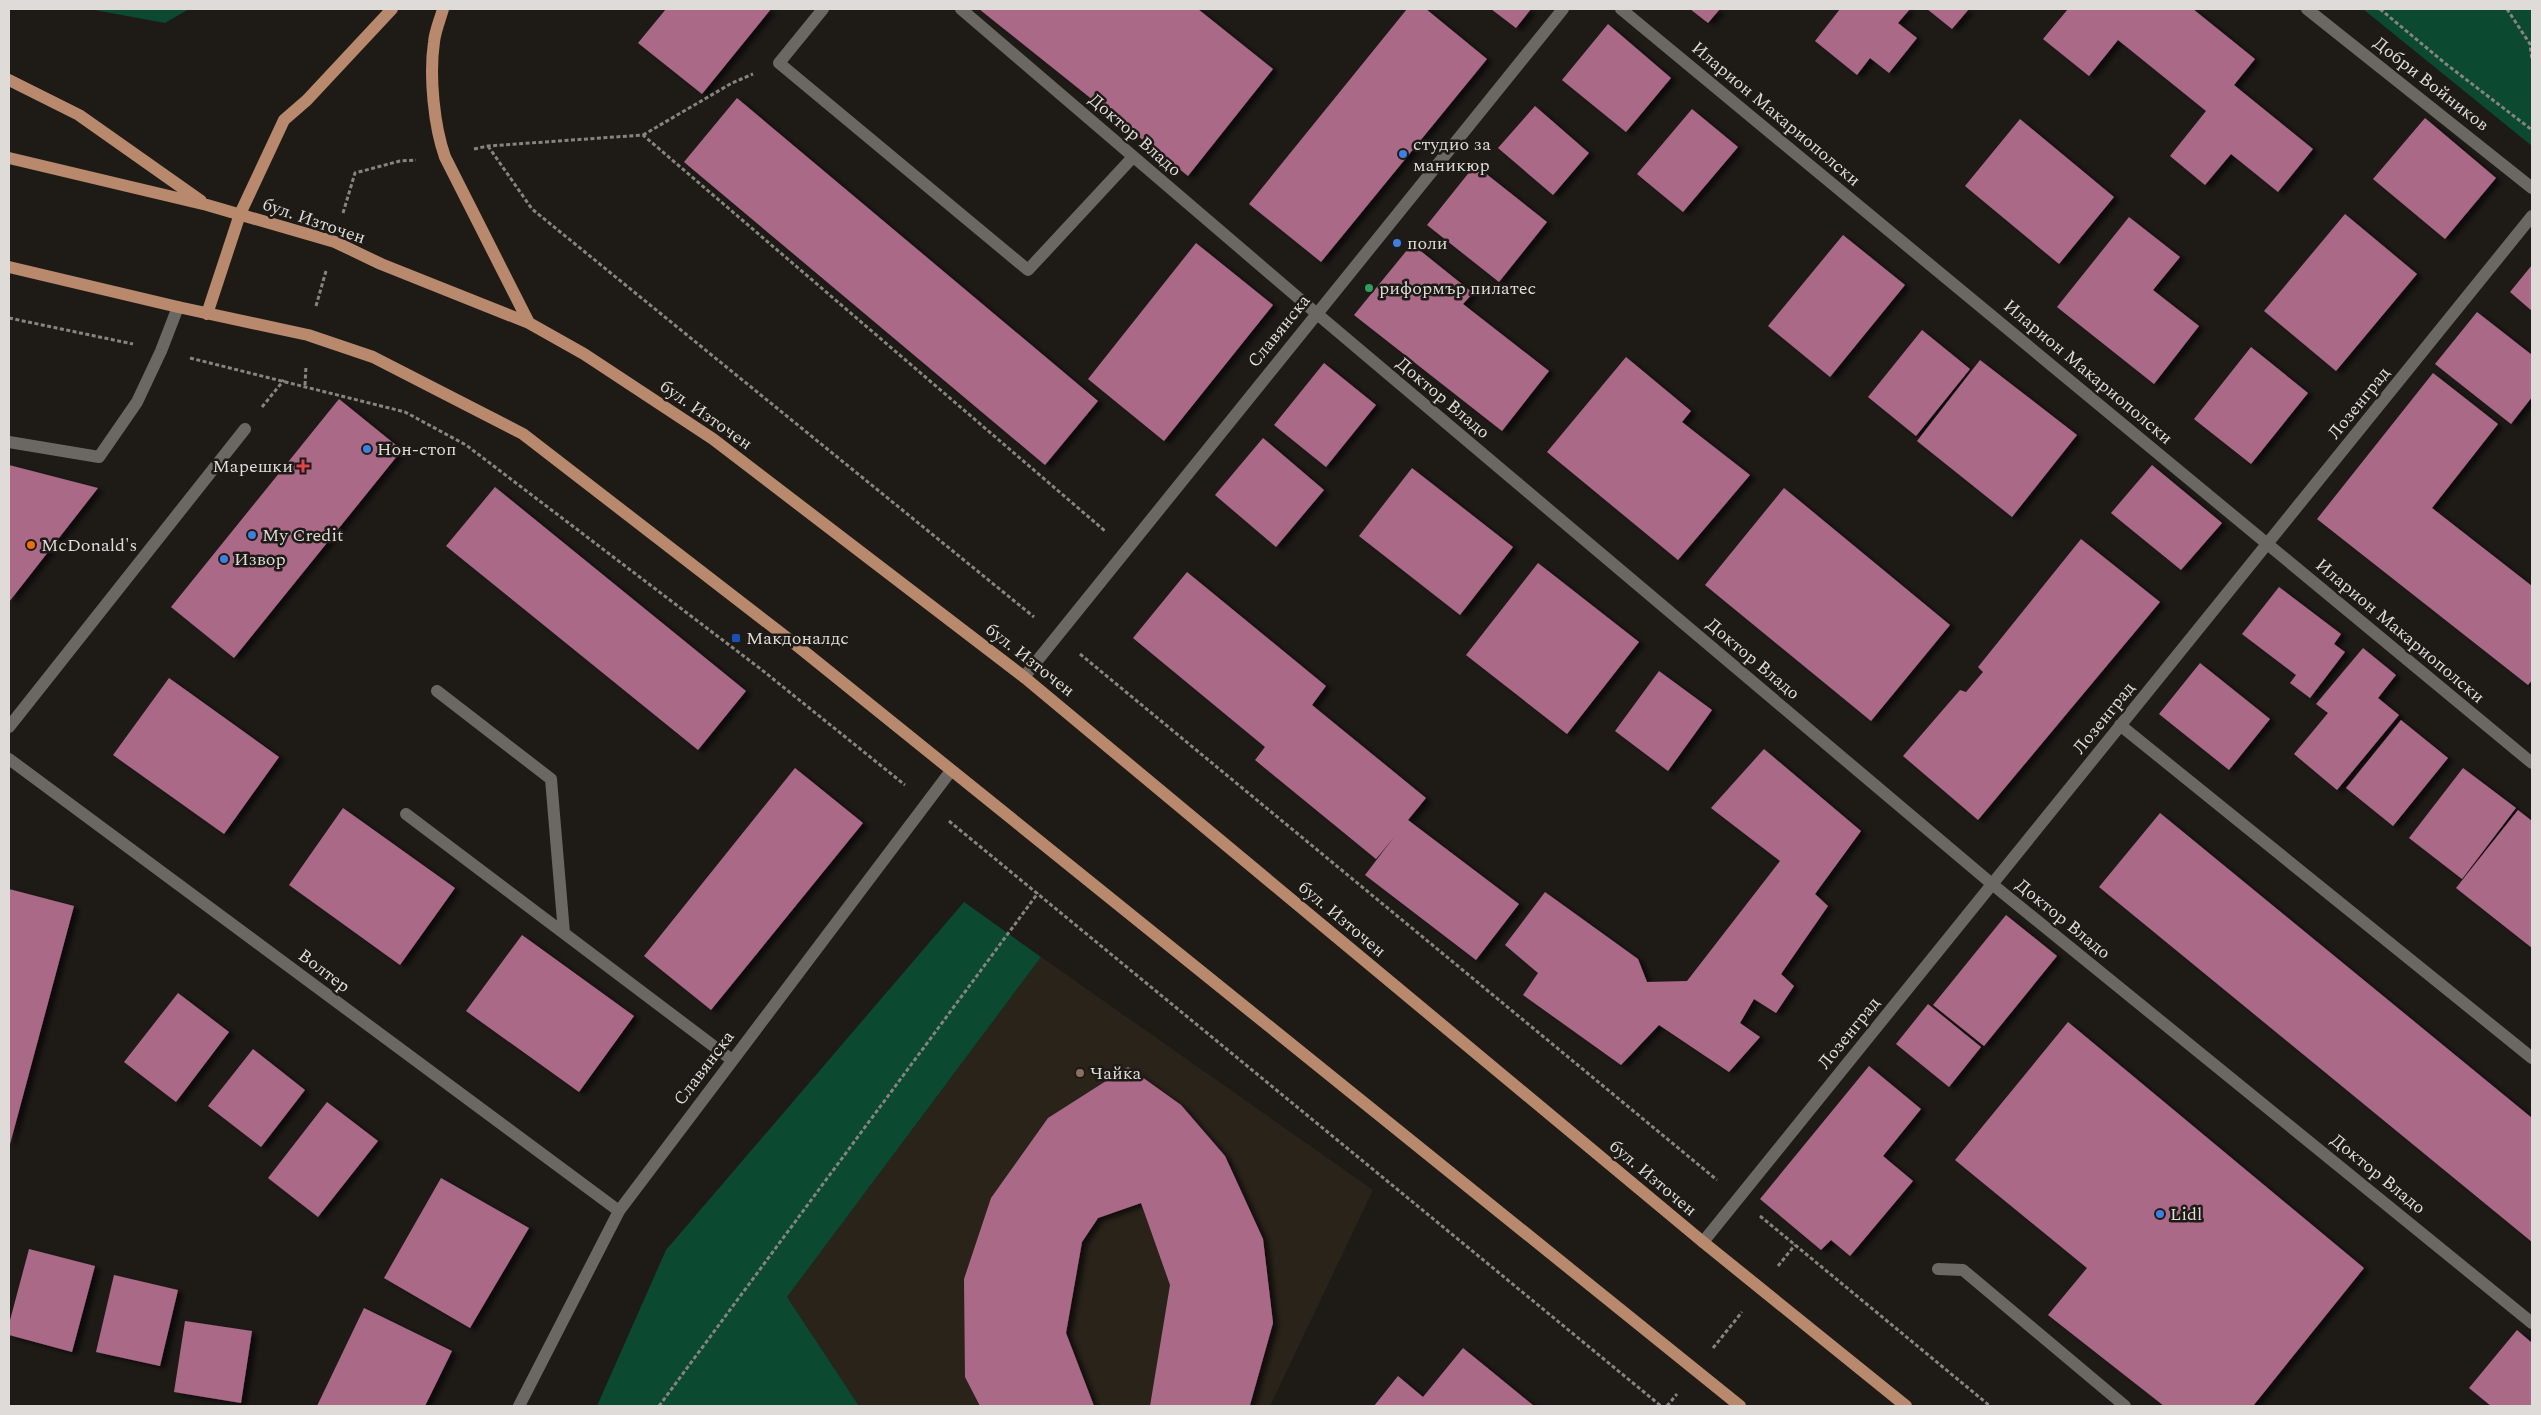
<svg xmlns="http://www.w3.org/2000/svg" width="2541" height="1415" font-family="Spectral,serif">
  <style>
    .built { fill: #2a231a }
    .green { fill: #0b4931 }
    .building { fill: #ab6988; filter: url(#shadow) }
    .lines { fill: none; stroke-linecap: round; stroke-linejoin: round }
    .path { stroke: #878480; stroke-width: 3; stroke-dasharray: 4 2.5; stroke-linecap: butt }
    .minor { stroke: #6b6762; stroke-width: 12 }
    .major { stroke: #b8896d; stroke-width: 12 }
    .shop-dot { fill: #3f7fe0; stroke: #1e1b17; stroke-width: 2 }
    .leisure-dot { fill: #2e9e5b; stroke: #1e1b17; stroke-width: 2 }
    .health-dot { fill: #e0444e; stroke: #1e1b17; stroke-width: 2 }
    .food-dot { fill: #e8710a; stroke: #1e1b17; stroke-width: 2 }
    .transit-dot { fill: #1a4fb4; stroke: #1e1b17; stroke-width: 2 }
    .education-dot { fill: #8d6e63; stroke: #1e1b17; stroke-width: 2 }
    .labels { text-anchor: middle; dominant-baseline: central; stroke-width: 5; stroke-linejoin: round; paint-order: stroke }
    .street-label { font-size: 18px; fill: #dedbd8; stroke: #1e1b17 }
    .poi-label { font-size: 18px; fill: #dedbd8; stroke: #1e1b17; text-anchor: start }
  </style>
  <defs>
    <filter id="shadow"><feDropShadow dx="5.5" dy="3" stdDeviation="2.5" flood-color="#0009"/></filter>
  </defs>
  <rect width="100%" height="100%" fill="#1e1b17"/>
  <!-- built -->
  <path class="built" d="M 1041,957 L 1373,1190 L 1270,1406 L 859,1406 L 787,1297 Z"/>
  <!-- green -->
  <path class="green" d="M 89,9 L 189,9 L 165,23 Z
    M 2363,9 L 2532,9 L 2532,146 Z
    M 964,902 L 1041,957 L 787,1297 L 859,1406 L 597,1406 L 666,1250 Z"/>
  <!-- building -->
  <path class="building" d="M 666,9 L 771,9 L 702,94 L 638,43 Z
    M 979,9 L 1198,9 L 1273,69 L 1188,176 Z
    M 1407,9 L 1426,9 L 1487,59 L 1321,262 L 1249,204 Z
    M 1491,9 L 1531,9 L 1516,28 Z
    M 1690,9 L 1720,9 L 1708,23 Z
    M 1840,9 L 1910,9 L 1898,23 L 1917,38 L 1889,73 L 1870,58 L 1857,75 L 1815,41 Z
    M 1927,9 L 1969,9 L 1952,29 Z
    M 2068,9 L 2193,9 L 2255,59 L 2234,85 L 2313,149 L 2278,192 L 2231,154 L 2205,185 L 2170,156 L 2206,111 L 2118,40 L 2089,76 L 2043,39 Z
    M 1608,24 L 1671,78 L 1626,132 L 1562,80 Z
    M 737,98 L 1098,401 L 1045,465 L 684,162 Z
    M 1535,106 L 1589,153 L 1553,195 L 1498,148 Z
    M 1692,109 L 1738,147 L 1683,212 L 1637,174 Z
    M 2425,118 L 2496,178 L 2445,239 L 2373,179 Z
    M 2020,119 L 2114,197 L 2059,264 L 1965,186 Z
    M 1475,165 L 1547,222 L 1499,282 L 1427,225 Z
    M 2345,214 L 2417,274 L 2336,371 L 2264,311 Z
    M 2129,217 L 2180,257 L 2153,290 L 2199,326 L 2154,384 L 2057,307 Z
    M 1843,235 L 1905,285 L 1830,377 L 1768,326 Z
    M 1196,243 L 1273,305 L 1164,441 L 1088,379 Z
    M 1412,244 L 1473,293 L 1463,304 L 1549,371 L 1502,431 L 1354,315 Z
    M 2532,265 L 2532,311 L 2510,292 Z
    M 2477,312 L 2532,355 L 2532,397 L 2511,424 L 2435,364 Z
    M 1922,330 L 1970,369 L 1916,436 L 1868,397 Z
    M 2251,347 L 2308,393 L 2251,464 L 2194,419 Z
    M 1626,357 L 1691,411 L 1682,422 L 1750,475 L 1678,560 L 1547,452 Z
    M 1980,360 L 2077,435 L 2012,517 L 1917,441 Z
    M 1324,363 L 1376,405 L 1326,467 L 1274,425 Z
    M 2433,373 L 2498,424 L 2432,508 L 2532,586 L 2532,680 L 2528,685 L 2317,519 Z
    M 339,399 L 402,450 L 234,658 L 171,607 Z
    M 1263,438 L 1324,490 L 1276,547 L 1215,495 Z
    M 9,465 L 98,488 L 9,602 Z
    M 2152,465 L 2222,523 L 2181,570 L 2111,513 Z
    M 1412,468 L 1513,547 L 1460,615 L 1359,536 Z
    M 495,487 L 746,691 L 698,750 L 446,546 Z
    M 1784,488 L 1950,625 L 1871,721 L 1705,585 Z
    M 2081,539 L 2160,602 L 1978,820 L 1903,756 L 1960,690 L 1966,692 L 1983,672 L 1978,667 Z
    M 1538,563 L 1639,642 L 1567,734 L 1466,655 Z
    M 1187,572 L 1326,686 L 1312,705 L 1426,798 L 1408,820 L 1519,904 L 1476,960 L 1365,875 L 1395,836 L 1376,859 L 1255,760 L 1265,747 L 1133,638 Z
    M 2279,587 L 2341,634 L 2334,644 L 2345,652 L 2310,698 L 2290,683 L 2296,675 L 2242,634 Z
    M 2363,648 L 2396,675 L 2378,698 L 2399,715 L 2337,790 L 2294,754 L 2328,713 L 2316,704 Z
    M 2200,663 L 2270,719 L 2229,770 L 2159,714 Z
    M 1659,671 L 1712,710 L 1668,771 L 1615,731 Z
    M 169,678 L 279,757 L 224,834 L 113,755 Z
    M 2401,720 L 2448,758 L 2393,826 L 2346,788 Z
    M 1764,749 L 1861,831 L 1815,894 L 1828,906 L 1781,974 L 1794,986 L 1776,1013 L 1754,999 L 1740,1023 L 1760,1037 L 1729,1072 L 1659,1025 L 1621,1065 L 1523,995 L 1538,973 L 1505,945 L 1545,892 L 1638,959 L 1647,982 L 1687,981 L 1780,861 L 1711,808 Z
    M 795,768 L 863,823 L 711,1010 L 644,956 Z
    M 2463,768 L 2516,808 L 2462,879 L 2409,838 Z
    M 343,808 L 455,888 L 400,965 L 289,885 Z
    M 2518,810 L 2532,821 L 2532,948 L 2456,888 Z
    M 2160,813 L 2532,1118 L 2532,1242 L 2099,887 Z
    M 9,889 L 74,906 L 9,1148 Z
    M 2006,915 L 2057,956 L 1984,1046 L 1933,1005 Z
    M 522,935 L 634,1016 L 579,1092 L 466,1011 Z
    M 178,993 L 229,1032 L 176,1102 L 124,1062 Z
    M 1928,1004 L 1981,1047 L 1949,1087 L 1896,1044 Z
    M 2068,1022 L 2364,1268 L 2253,1406 L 2164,1406 L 2048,1315 L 2087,1268 L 1955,1160 Z
    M 253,1049 L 305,1090 L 261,1147 L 208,1106 Z
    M 1869,1066 L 1921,1109 L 1883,1156 L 1913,1181 L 1850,1256 L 1831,1240 L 1821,1250 L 1760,1199 Z
    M 1128,1067 L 1181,1105 L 1225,1156 L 1263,1239 L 1273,1323 L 1250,1405 L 1150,1406 L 1170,1285 L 1141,1203 L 1098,1218 L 1082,1242 L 1066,1333 L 1094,1406 L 980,1406 L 965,1377 L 964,1279 L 991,1198 L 1048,1118 Z
    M 327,1102 L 378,1141 L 318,1217 L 268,1178 Z
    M 441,1178 L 529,1228 L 470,1328 L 384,1278 Z
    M 29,1249 L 95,1266 L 72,1352 L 9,1335 L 9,1324 Z
    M 114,1275 L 178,1290 L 160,1366 L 96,1352 Z
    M 364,1308 L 452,1351 L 425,1406 L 317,1406 Z
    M 185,1321 L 252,1331 L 241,1403 L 174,1392 Z
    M 2517,1330 L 2532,1343 L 2532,1406 L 2491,1406 L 2469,1388 Z
    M 1463,1348 L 1534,1406 L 1374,1406 L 1398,1376 L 1423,1397 Z"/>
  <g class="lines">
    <!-- path -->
    <path class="path" d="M 2380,9 L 2446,64 L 2532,130
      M 2507,9 L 2530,44 L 2532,60
      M 643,135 L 732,83 L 753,74
      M 488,146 L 532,209 L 1034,617
      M 474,149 L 488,146 L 643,135 L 1105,531
      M 343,213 L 355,173 L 400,161 L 416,160
      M 316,306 L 326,271
      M 9,318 L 133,344
      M 190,358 L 405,412 L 466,445 L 762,670 L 905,785
      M 305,385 L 306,366
      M 262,407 L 284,380
      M 1080,654 L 1717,1180
      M 949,821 L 1661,1406
      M 1760,1216 L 1990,1406
      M 1778,1266 L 1795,1245
      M 1713,1348 L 1742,1312
      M 659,1406 L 1038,893
      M 1667,1406 L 1677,1394"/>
    <!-- minor -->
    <path class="minor" d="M 823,9 L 779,63 L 1028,270 L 1133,157
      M 961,9 L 1316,313 L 1992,884 L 2532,1323
      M 1621,9 L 2532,763
      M 2307,9 L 2532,188
      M 9,442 L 99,457 L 137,402 L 161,351 L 178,307
      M 1024,677 L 1563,9
      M 437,691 L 551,779 L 564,933
      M 2120,725 L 2532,1058
      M 9,727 L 245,429
      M 9,759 L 619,1211
      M 406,814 L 732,1060
      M 1703,1242 L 2532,216
      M 1938,1269 L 1963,1270 L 2125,1406
      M 519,1406 L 619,1211 L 950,772"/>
    <!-- major -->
    <path class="major" d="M 443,9 C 440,20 435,31 434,42 C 429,76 434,126 445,157 L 529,323
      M 9,80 L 79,115 L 201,201
      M 9,158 L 207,205 L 335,242 L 381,264 L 529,323 L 584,354 L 713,439 L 1024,677 L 1703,1242 L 1906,1406
      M 9,267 L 178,307 L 308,335 L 373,357 L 523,434 L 795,644 L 1740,1406
      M 207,314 L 240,214 L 284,120 L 307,100 L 392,9"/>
  </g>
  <!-- markers -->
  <g class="shop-dot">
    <circle cx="1403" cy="154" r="5"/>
    <circle cx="1397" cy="243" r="5"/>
    <circle cx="367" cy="449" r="5"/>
    <circle cx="252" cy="535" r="5"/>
    <circle cx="224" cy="559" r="5"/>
    <circle cx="2160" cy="1214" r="5"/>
  </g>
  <circle class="leisure-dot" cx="1369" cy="288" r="5"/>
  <path class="health-dot" d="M300.5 458.5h5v5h5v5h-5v5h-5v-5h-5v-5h5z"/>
  <circle class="food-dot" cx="31" cy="545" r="5"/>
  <rect class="transit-dot" x="731" y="633" width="10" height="10" rx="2.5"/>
  <circle class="education-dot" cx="1080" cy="1073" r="5"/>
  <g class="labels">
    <!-- street labels -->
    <g class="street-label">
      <text transform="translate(2431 84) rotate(38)">Добри Войников</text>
      <text transform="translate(1776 114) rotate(40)">Иларион Макариополски</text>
      <text transform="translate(1135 135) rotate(41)">Доктор Владо</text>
      <text transform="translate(314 221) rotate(19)">бул. Източен</text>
      <text transform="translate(1279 331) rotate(-51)">Славянска</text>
      <text transform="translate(2088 372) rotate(40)">Иларион Макариополски</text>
      <text transform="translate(1443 398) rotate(40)">Доктор Владо</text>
      <text transform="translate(2359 403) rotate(-51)">Лозенград</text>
      <text transform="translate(706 415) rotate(35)">бул. Източен</text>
      <text transform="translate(2400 631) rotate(40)">Иларион Макариополски</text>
      <text transform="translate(1753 659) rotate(40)">Доктор Владо</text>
      <text transform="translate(1030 660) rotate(38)">бул. Източен</text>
      <text transform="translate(2104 718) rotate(-51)">Лозенград</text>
      <text transform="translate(1342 919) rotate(40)">бул. Източен</text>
      <text transform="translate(2063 919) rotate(39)">Доктор Владо</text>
      <text transform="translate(324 971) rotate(37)">Волтер</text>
      <text transform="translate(1849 1033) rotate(-51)">Лозенград</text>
      <text transform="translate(704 1068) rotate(-53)">Славянска</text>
      <text transform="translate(2378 1174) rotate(39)">Доктор Владо</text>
      <text transform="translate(1653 1178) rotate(40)">бул. Източен</text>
    </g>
    <!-- poi labels -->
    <g class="poi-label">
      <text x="1413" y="144">студио за<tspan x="1413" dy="21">маникюр</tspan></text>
      <text x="1407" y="243">поли</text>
      <text x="1379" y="288">риформър пилатес</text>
      <text x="377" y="449">Нон-стоп</text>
      <text x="293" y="466" text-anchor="end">Марешки</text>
      <text x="262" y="535">My Credit</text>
      <text x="41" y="545">McDonald's</text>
      <text x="234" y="559">Извор</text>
      <text x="746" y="638">Макдоналдс</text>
      <text x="1090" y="1073">Чайка</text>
      <text x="2170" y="1214">Lidl</text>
    </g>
  </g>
  <!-- border -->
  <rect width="2541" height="1415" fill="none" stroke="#dedbd8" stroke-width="20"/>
</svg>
